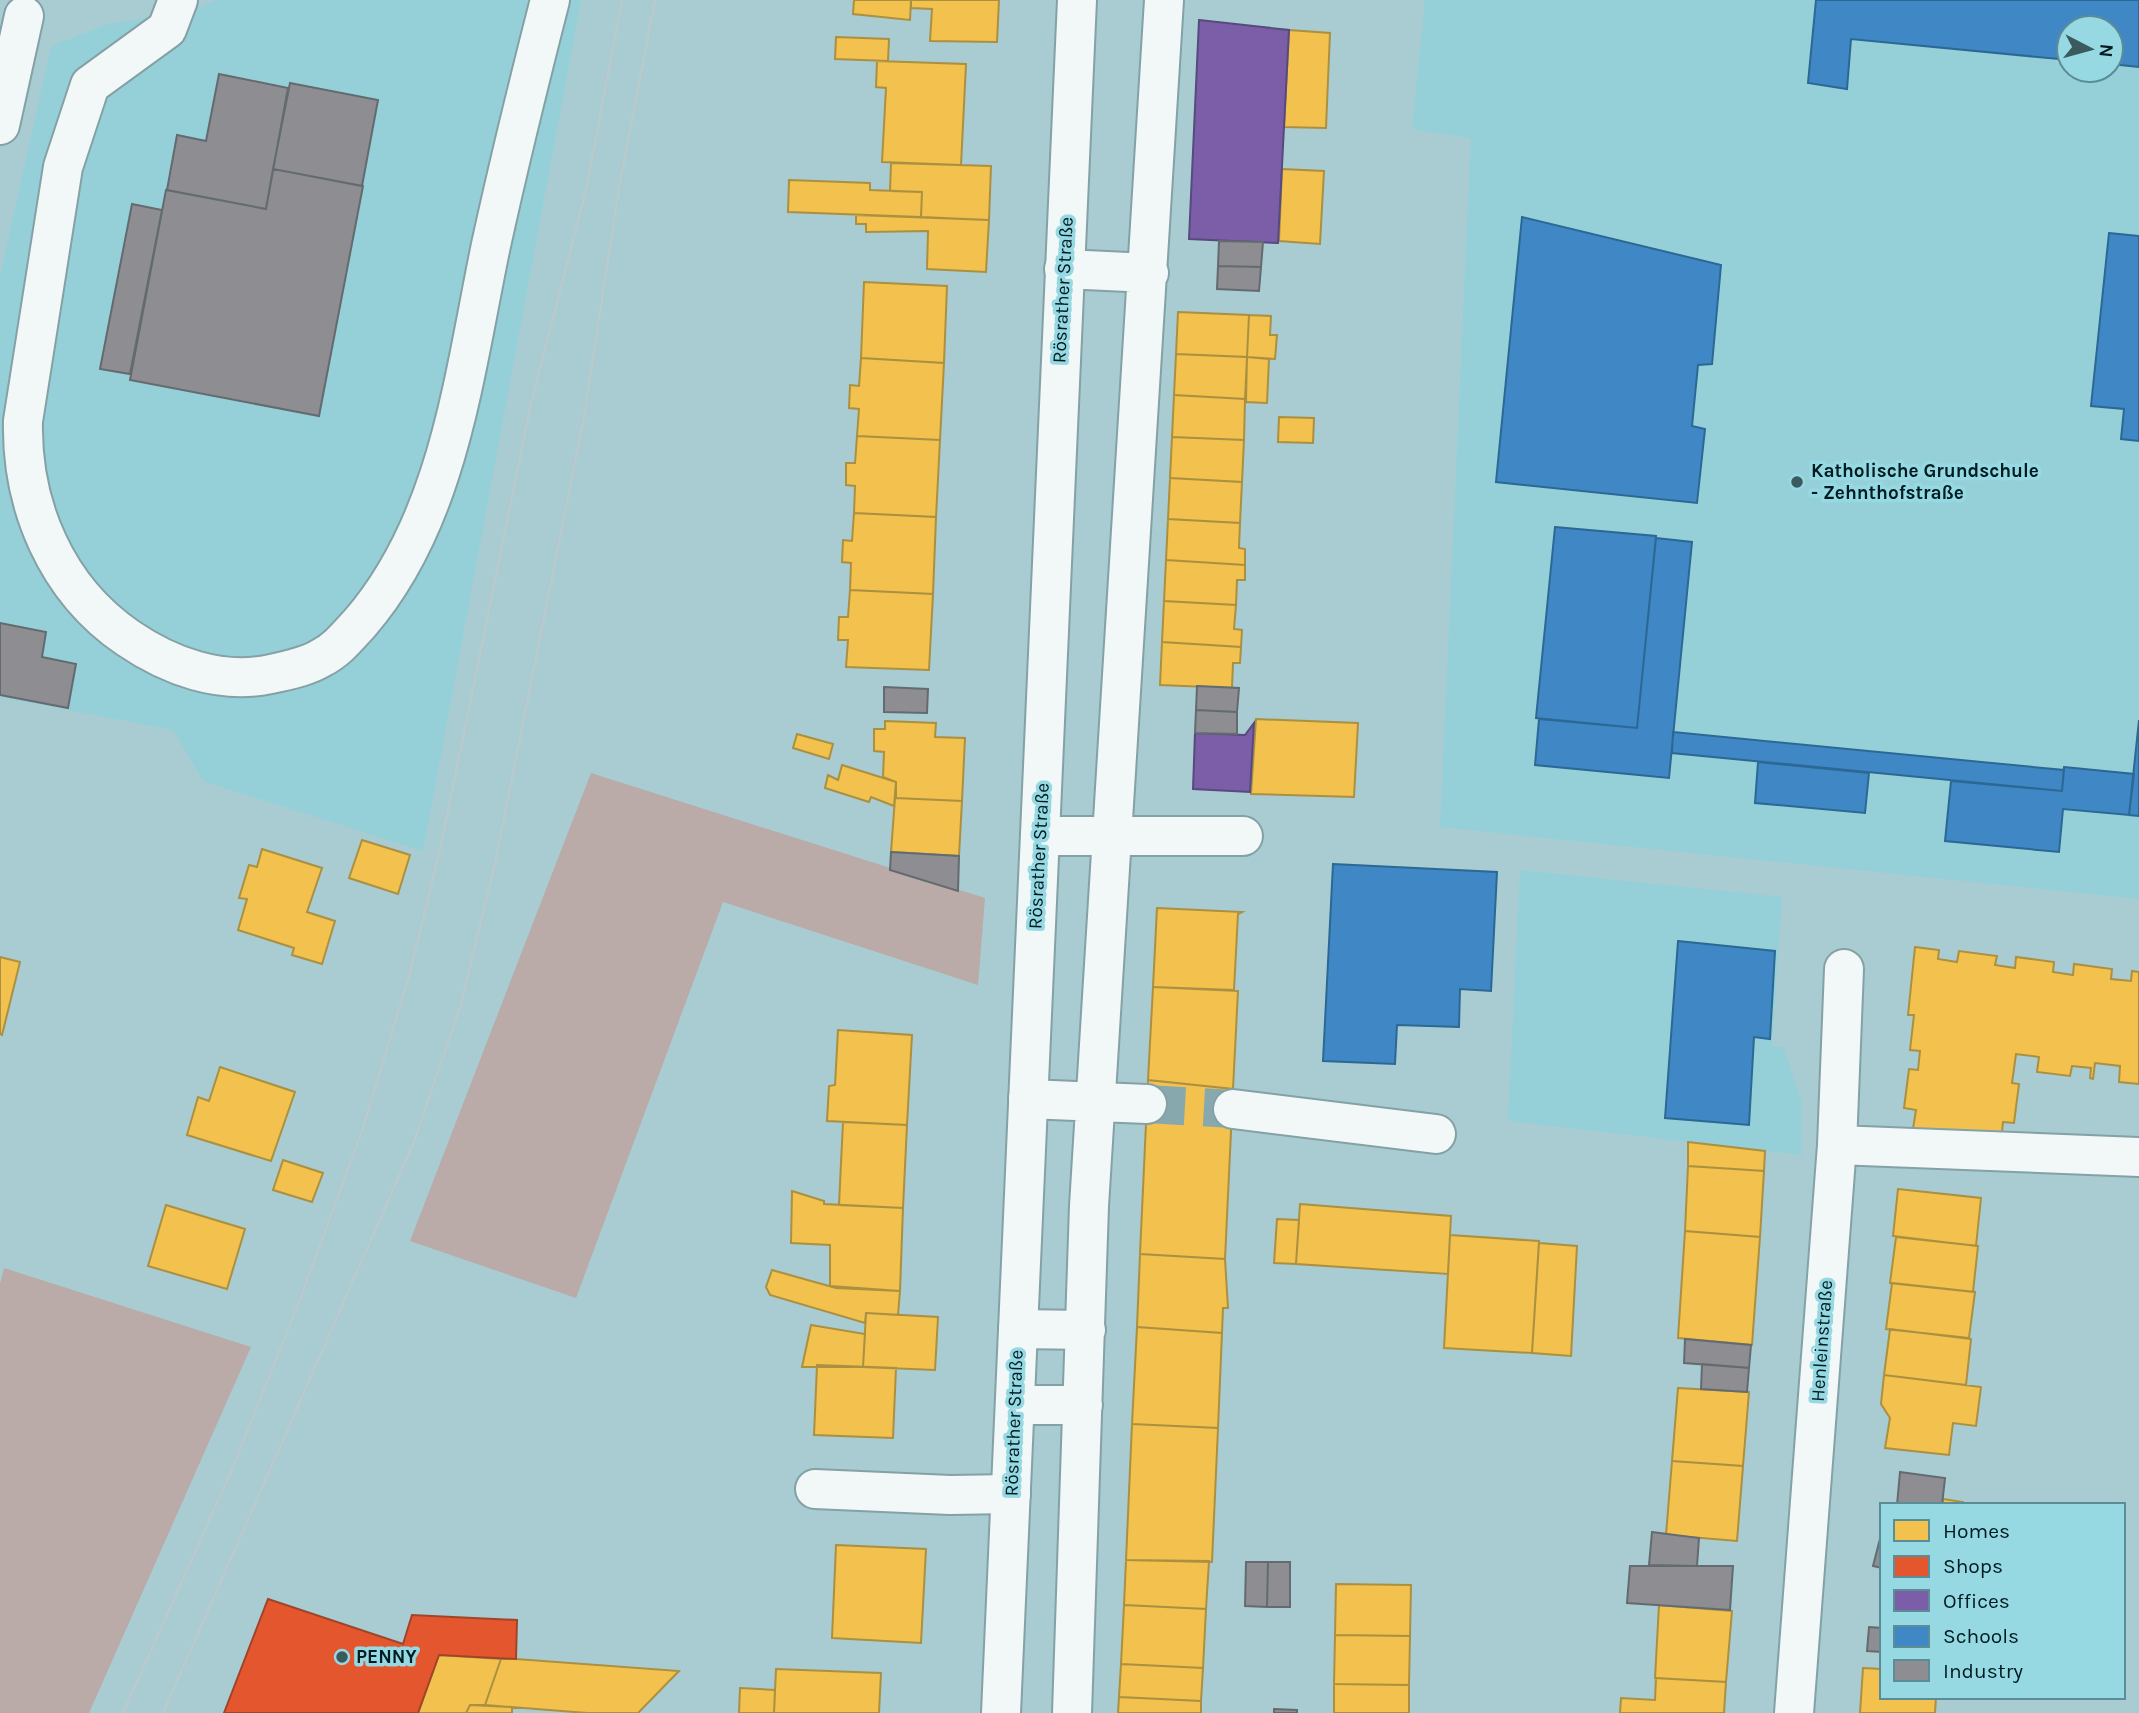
<svg xmlns="http://www.w3.org/2000/svg" width="2139" height="1713" font-family="Karla,sans-serif">
  <style>
    .built { fill: #95d0d9; fill-rule: evenodd }
    .green { fill: #baaaa8 }
    .homes { fill: #f2c14e; stroke: #aa9040; stroke-width: 2 }
    .shops { fill: #e4572e; stroke: #a0452a; stroke-width: 2 }
    .offices { fill: #7b5ea7; stroke: #564a7e; stroke-width: 2 }
    .schools { fill: #3f88c5; stroke: #2c6894; stroke-width: 2 }
    .industry { fill: #8d8d92; stroke: #636b70; stroke-width: 2 }
    .lines { fill: none; stroke-linecap: round; stroke-linejoin: round }
    .minor-tunnel { stroke: #87a9ae; stroke-width: 38; stroke-dasharray: 38 19; stroke-linecap: butt }
    .minor-casing { stroke: #84a1a5; stroke-width: 42 }
    .major-casing { stroke: #84a1a5; stroke-width: 42 }
    .minor { stroke: #f2f7f8; stroke-width: 38 }
    .major { stroke: #f2f7f8; stroke-width: 38 }
    .tram { stroke: #bdc9cb; stroke-width: 2 }
    .poi-dot { fill: #3b5a5e; stroke: #96d9e3; stroke-width: 2.5 }
    .labels { text-anchor: middle; dominant-baseline: central; stroke-width: 7; stroke-linejoin: round; paint-order: stroke }
    .street-label { font-size: 19px; fill: #011c20; stroke: #96d9e3 }
    .poi-label { font-size: 19px; font-weight: bold; fill: #011c20; stroke: #96d9e3; text-anchor: start }
  </style>
  <rect width="100%" height="100%" fill="#a8ccd2"/>
  <!-- built -->
  <path class="built" d="M 216,0 L 581,0 L 423,851 L 203,781 L 173,730 L 0,697 L 0,277 L 51,46 L 108,24 L 147,18 L 150,29 Z
    M 1425,0 L 2139,0 L 2139,899 L 1440,827 L 1471,138 L 1412,129 ZM 2069,28 L 2111,28 L 2111,70 L 2069,70 Z
    M 1520,870 L 1782,897 L 1772,1046 L 1783,1047 L 1801,1099 L 1802,1155 L 1508,1121 Z"/>
  <!-- green -->
  <path class="green" d="M 591,773 L 985,898 L 978,985 L 723,902 L 576,1298 L 410,1241 Z
    M 4,1268 L 251,1347 L 89,1713 L 0,1713 L 0,1284 Z"/>
  <!-- homes -->
  <path class="homes" d="M 854,0 L 911,0 L 910,20 L 853,14 Z
    M 911,0 L 999,0 L 997,42 L 930,41 L 932,9 L 911,8 Z
    M 1289,30 L 1330,33 L 1326,128 L 1284,127 Z
    M 836,37 L 889,39 L 888,61 L 835,59 Z
    M 877,61 L 966,64 L 961,165 L 882,162 L 886,88 L 876,87 Z
    M 891,163 L 991,166 L 989,220 L 921,217 L 922,192 L 890,191 Z
    M 1282,169 L 1324,171 L 1320,244 L 1279,241 Z
    M 789,180 L 870,183 L 870,190 L 922,192 L 921,217 L 788,212 Z
    M 856,215 L 989,220 L 986,272 L 927,269 L 928,231 L 866,232 L 866,224 L 856,224 Z
    M 864,282 L 947,286 L 944,363 L 861,358 Z
    M 1178,312 L 1249,315 L 1247,357 L 1176,354 Z
    M 1249,315 L 1271,316 L 1270,335 L 1277,335 L 1275,359 L 1247,357 Z
    M 1176,354 L 1247,357 L 1245,399 L 1174,395 Z
    M 1247,357 L 1269,359 L 1267,403 L 1246,402 Z
    M 861,358 L 944,363 L 940,440 L 857,436 L 859,409 L 849,408 L 850,385 L 859,386 Z
    M 1174,395 L 1245,399 L 1244,440 L 1172,437 Z
    M 1279,417 L 1314,418 L 1313,443 L 1278,442 Z
    M 857,436 L 940,440 L 936,517 L 854,513 L 855,486 L 846,485 L 846,463 L 855,463 Z
    M 1172,437 L 1244,440 L 1242,482 L 1170,478 Z
    M 1170,478 L 1242,482 L 1240,523 L 1168,519 Z
    M 854,513 L 936,517 L 933,594 L 850,590 L 851,563 L 842,562 L 843,540 L 852,541 Z
    M 1168,519 L 1240,523 L 1239,548 L 1245,549 L 1245,565 L 1166,560 Z
    M 1166,560 L 1245,565 L 1245,580 L 1237,580 L 1236,605 L 1164,601 Z
    M 850,590 L 933,594 L 929,670 L 846,667 L 848,640 L 838,640 L 839,617 L 848,617 Z
    M 1164,601 L 1236,605 L 1234,629 L 1242,630 L 1241,647 L 1162,642 Z
    M 1162,642 L 1241,647 L 1240,663 L 1233,663 L 1232,688 L 1160,685 Z
    M 1256,719 L 1358,723 L 1354,797 L 1251,794 Z
    M 885,721 L 936,723 L 935,737 L 965,738 L 962,801 L 896,798 L 896,782 L 883,777 L 884,752 L 874,751 L 874,729 L 885,729 Z
    M 797,734 L 833,744 L 829,759 L 793,748 Z
    M 842,765 L 896,782 L 894,806 L 871,797 L 869,802 L 825,788 L 828,775 L 838,780 Z
    M 895,798 L 962,801 L 959,856 L 891,852 Z
    M 362,840 L 410,855 L 398,894 L 349,878 Z
    M 262,849 L 322,868 L 307,912 L 335,921 L 322,964 L 292,955 L 294,948 L 238,930 L 247,899 L 239,898 L 249,865 L 257,867 Z
    M 1157,908 L 1242,912 L 1238,914 L 1234,990 L 1153,987 Z
    M 1915,947 L 1939,950 L 1938,959 L 1957,962 L 1959,951 L 1997,956 L 1995,965 L 2015,968 L 2016,957 L 2054,962 L 2053,972 L 2073,975 L 2074,964 L 2112,969 L 2111,979 L 2131,981 L 2132,971 L 2139,972 L 2139,1084 L 2119,1082 L 2120,1066 L 2095,1063 L 2093,1079 L 2090,1078 L 2091,1068 L 2072,1066 L 2070,1076 L 2037,1072 L 2039,1057 L 2016,1054 L 2012,1083 L 2019,1084 L 2014,1123 L 2003,1122 L 2001,1141 L 1902,1133 L 1902,1128 L 1913,1129 L 1916,1110 L 1904,1108 L 1909,1069 L 1918,1070 L 1920,1051 L 1910,1050 L 1914,1015 L 1908,1015 Z
    M 0,957 L 20,962 L 2,1035 L 0,1034 Z
    M 1153,987 L 1238,991 L 1233,1089 L 1148,1080 Z
    M 838,1030 L 912,1035 L 907,1125 L 827,1121 L 829,1086 L 835,1085 Z
    M 220,1067 L 295,1092 L 271,1161 L 187,1135 L 198,1097 L 209,1101 Z
    M 1148,1080 L 1233,1089 L 1225,1259 L 1140,1254 Z
    M 843,1122 L 907,1125 L 903,1208 L 839,1205 Z
    M 1688,1142 L 1765,1151 L 1764,1171 L 1688,1166 Z
    M 283,1160 L 323,1173 L 312,1202 L 273,1190 Z
    M 1688,1166 L 1764,1171 L 1760,1237 L 1685,1231 Z
    M 1898,1189 L 1981,1198 L 1976,1246 L 1893,1236 Z
    M 792,1191 L 824,1201 L 824,1204 L 903,1208 L 900,1291 L 830,1286 L 830,1245 L 791,1243 Z
    M 1300,1204 L 1451,1216 L 1448,1274 L 1296,1264 Z
    M 166,1205 L 245,1229 L 227,1289 L 148,1266 Z
    M 1277,1219 L 1299,1220 L 1296,1264 L 1274,1263 Z
    M 1685,1231 L 1760,1237 L 1752,1345 L 1678,1338 Z
    M 1450,1235 L 1539,1241 L 1532,1353 L 1444,1348 Z
    M 1896,1237 L 1978,1246 L 1973,1292 L 1890,1283 Z
    M 1539,1243 L 1577,1246 L 1571,1356 L 1532,1353 Z
    M 1140,1254 L 1225,1259 L 1228,1308 L 1223,1308 L 1222,1333 L 1137,1327 Z
    M 772,1270 L 836,1288 L 900,1291 L 898,1315 L 866,1313 L 865,1323 L 770,1295 L 766,1287 Z
    M 1892,1283 L 1975,1292 L 1969,1338 L 1886,1329 Z
    M 866,1313 L 938,1317 L 935,1370 L 863,1367 Z
    M 811,1325 L 865,1334 L 863,1367 L 802,1367 Z
    M 1137,1327 L 1222,1333 L 1218,1428 L 1132,1424 Z
    M 1890,1329 L 1971,1339 L 1966,1385 L 1884,1375 Z
    M 817,1365 L 896,1368 L 893,1438 L 814,1435 Z
    M 1884,1375 L 1981,1387 L 1976,1426 L 1953,1423 L 1949,1455 L 1885,1448 L 1890,1418 L 1881,1404 Z
    M 1678,1388 L 1749,1392 L 1743,1466 L 1672,1461 Z
    M 1132,1424 L 1218,1428 L 1212,1562 L 1126,1560 Z
    M 1672,1461 L 1743,1466 L 1737,1541 L 1666,1535 Z
    M 1943,1499 L 1963,1502 L 1963,1505 L 1942,1505 Z
    M 836,1545 L 926,1549 L 921,1643 L 832,1638 Z
    M 1126,1560 L 1209,1561 L 1206,1609 L 1124,1605 Z
    M 1336,1584 L 1411,1585 L 1410,1636 L 1335,1635 Z
    M 1124,1605 L 1206,1609 L 1203,1668 L 1121,1664 Z
    M 1659,1605 L 1732,1611 L 1726,1682 L 1655,1678 Z
    M 1335,1635 L 1410,1636 L 1409,1685 L 1334,1684 Z
    M 439,1655 L 501,1659 L 485,1705 L 470,1705 L 466,1713 L 418,1713 Z
    M 501,1659 L 516,1659 L 679,1671 L 638,1713 L 587,1713 L 485,1705 Z
    M 1121,1664 L 1203,1668 L 1201,1701 L 1119,1697 Z
    M 1863,1668 L 1882,1669 L 1882,1697 L 1936,1697 L 1935,1713 L 1860,1713 Z
    M 776,1669 L 881,1673 L 879,1713 L 774,1713 Z
    M 1656,1678 L 1726,1682 L 1724,1713 L 1620,1713 L 1621,1698 L 1655,1700 Z
    M 1334,1684 L 1409,1685 L 1409,1713 L 1334,1713 Z
    M 740,1688 L 775,1690 L 774,1713 L 739,1713 Z
    M 1119,1697 L 1201,1701 L 1201,1713 L 1118,1713 Z
    M 470,1705 L 512,1707 L 512,1713 L 466,1713 Z"/>
  <!-- shops -->
  <path class="shops" d="M 268,1599 L 403,1644 L 412,1615 L 517,1620 L 516,1659 L 439,1655 L 418,1713 L 224,1713 Z"/>
  <!-- offices -->
  <path class="offices" d="M 1199,20 L 1289,30 L 1278,243 L 1189,239 Z
    M 1254,723 L 1250,792 L 1193,789 L 1195,733 L 1245,735 Z"/>
  <!-- schools -->
  <path class="schools" d="M 1816,0 L 2139,0 L 2139,67 L 2111,64 L 2111,28 L 2069,28 L 2069,60 L 1851,39 L 1847,89 L 1808,83 Z
    M 1522,217 L 1721,265 L 1712,364 L 1698,365 L 1692,426 L 1705,429 L 1697,503 L 1496,482 Z
    M 2109,233 L 2139,236 L 2139,441 L 2121,439 L 2124,409 L 2091,406 Z
    M 1555,527 L 1656,536 L 1637,728 L 1536,718 Z
    M 1656,538 L 1692,542 L 1669,778 L 1535,765 L 1539,719 L 1637,728 Z
    M 2139,720 L 2139,816 L 2129,815 Z
    M 1673,732 L 2064,770 L 2062,791 L 1672,753 Z
    M 1758,762 L 1869,773 L 1865,813 L 1755,803 Z
    M 2064,767 L 2134,774 L 2129,815 L 2063,809 L 2059,852 L 1945,841 L 1951,781 L 2062,791 Z
    M 1333,864 L 1497,872 L 1491,991 L 1460,989 L 1459,1027 L 1397,1025 L 1395,1064 L 1323,1061 Z
    M 1678,941 L 1775,951 L 1770,1039 L 1754,1037 L 1749,1125 L 1665,1118 Z"/>
  <!-- industry -->
  <path class="industry" d="M 219,74 L 288,88 L 266,209 L 167,190 L 177,135 L 206,141 Z
    M 290,83 L 378,100 L 362,186 L 273,169 Z
    M 273,169 L 363,186 L 319,416 L 130,380 L 166,190 L 266,209 Z
    M 132,204 L 162,210 L 130,374 L 100,369 Z
    M 1219,241 L 1263,242 L 1261,267 L 1218,266 Z
    M 1218,266 L 1261,267 L 1259,291 L 1217,289 Z
    M 0,623 L 46,632 L 42,657 L 76,664 L 68,708 L 0,695 Z
    M 1197,686 L 1239,688 L 1237,712 L 1196,710 Z
    M 884,687 L 928,689 L 927,713 L 884,712 Z
    M 1196,710 L 1237,712 L 1237,734 L 1195,733 Z
    M 891,852 L 959,856 L 958,891 L 890,870 Z
    M 1685,1339 L 1751,1345 L 1749,1368 L 1684,1363 Z
    M 1702,1364 L 1749,1368 L 1747,1392 L 1701,1389 Z
    M 1900,1472 L 1945,1478 L 1942,1505 L 1897,1505 Z
    M 1652,1532 L 1699,1538 L 1697,1566 L 1649,1565 Z
    M 1881,1535 L 1882,1535 L 1882,1568 L 1873,1566 Z
    M 1246,1562 L 1268,1562 L 1267,1607 L 1245,1606 Z
    M 1268,1562 L 1290,1562 L 1290,1607 L 1267,1607 Z
    M 1630,1566 L 1733,1566 L 1730,1610 L 1627,1603 Z
    M 1869,1627 L 1882,1628 L 1882,1652 L 1867,1651 Z
    M 1274,1709 L 1297,1710 L 1297,1713 L 1274,1713 Z"/>
  <g class="lines">
    <!-- minor-tunnel -->
    <path class="minor-tunnel" d="M 1147,1104 L 1233,1109"/>
    <!-- minor casing -->
    <g class="minor-casing">
      <path id="minor" d="M 178,0 L 167,29 L 90,85 L 63,167 L 23,421 C 21,505 56,589 128,638 C 169,666 220,685 271,674 C 288,670 306,667 321,658 C 337,650 348,636 360,623 C 449,520 464,374 491,245 C 509,163 529,82 550,0
        M 0,125 L 24,16
        M 1064,269 L 1149,273
        M 1040,836 L 1243,836
        M 1028,1099 L 1147,1104
        M 1233,1109 L 1436,1134
        M 1837,1145 L 2139,1157
        M 1018,1329 L 1086,1330
        M 1015,1405 L 1083,1405
        M 815,1489 L 950,1495 L 1011,1494
        M 1072,1713 L 1089,1206 L 1164,0
        M 1794,1713 L 1837,1145 L 1844,969"/>
    </g>
    <!-- major casing -->
    <g class="major-casing">
      <path id="major" d="M 1001,1713 L 1077,0"/>
    </g>
    <!-- minor -->
    <use href="#minor" class="minor"/>
    <!-- major -->
    <use href="#major" class="major"/>
    <!-- tram -->
    <path class="tram" d="M 123,1713 L 230,1474 L 298,1305 L 363,1128 L 409,976 L 440,850 L 531,404 L 586,190 L 622,0
      M 163,1713 L 414,1142 L 460,1007 L 495,864 L 584,417 L 619,188 L 655,0"/>
  </g>
  <!-- markers -->
  <g class="poi-dot">
    <circle cx="1797" cy="482" r="7"/>
    <circle cx="342" cy="1657" r="7"/>
  </g>
  <g class="labels">
    <!-- street labels -->
    <g class="street-label">
      <text transform="translate(1063 290) rotate(-87)">Rösrather Straße</text>
      <text transform="translate(1039 856) rotate(-87)">Rösrather Straße</text>
      <text transform="translate(1822 1341) rotate(-86)">Henleinstraße</text>
      <text transform="translate(1014 1423) rotate(-88)">Rösrather Straße</text>
    </g>
    <!-- poi labels -->
    <g class="poi-label">
      <text x="1811" y="471">Katholische Grundschule<tspan x="1811" dy="22">- Zehnthofstraße</tspan></text>
      <text x="356" y="1657">PENNY</text>
    </g>
  </g>
  <!-- legend -->
  <rect x="1880" y="1503" width="245" height="196" fill="#96d9e3" stroke="#5a8d95" stroke-width="2"/>
  <rect x="1894" y="1520" width="35" height="21" fill="#f2c14e" stroke="#5a8d95" stroke-width="2"/>
  <text x="1943" y="1538" font-size="21" fill="#011c20">Homes</text>
  <rect x="1894" y="1556" width="35" height="21" fill="#e4572e" stroke="#5a8d95" stroke-width="2"/>
  <text x="1943" y="1573" font-size="21" fill="#011c20">Shops</text>
  <rect x="1894" y="1590" width="35" height="21" fill="#7b5ea7" stroke="#5a8d95" stroke-width="2"/>
  <text x="1943" y="1608" font-size="21" fill="#011c20">Offices</text>
  <rect x="1894" y="1626" width="35" height="21" fill="#3f88c5" stroke="#5a8d95" stroke-width="2"/>
  <text x="1943" y="1643" font-size="21" fill="#011c20">Schools</text>
  <rect x="1894" y="1660" width="35" height="21" fill="#8d8d92" stroke="#5a8d95" stroke-width="2"/>
  <text x="1943" y="1678" font-size="21" fill="#011c20">Industry</text>
  <!-- north arrow -->
  <g transform="translate(2090 49) rotate(96)"><circle r="33" fill="#96d9e3" stroke="#5a8d95" stroke-width="2"/>
  <path d="M0-5L12 26L0 18L-12 26Z" fill="#3b5a5e"/>
  <text y="-10" font-size="19" font-weight="bold" text-anchor="middle" fill="#011c20">N</text>
  </g>
</svg>
